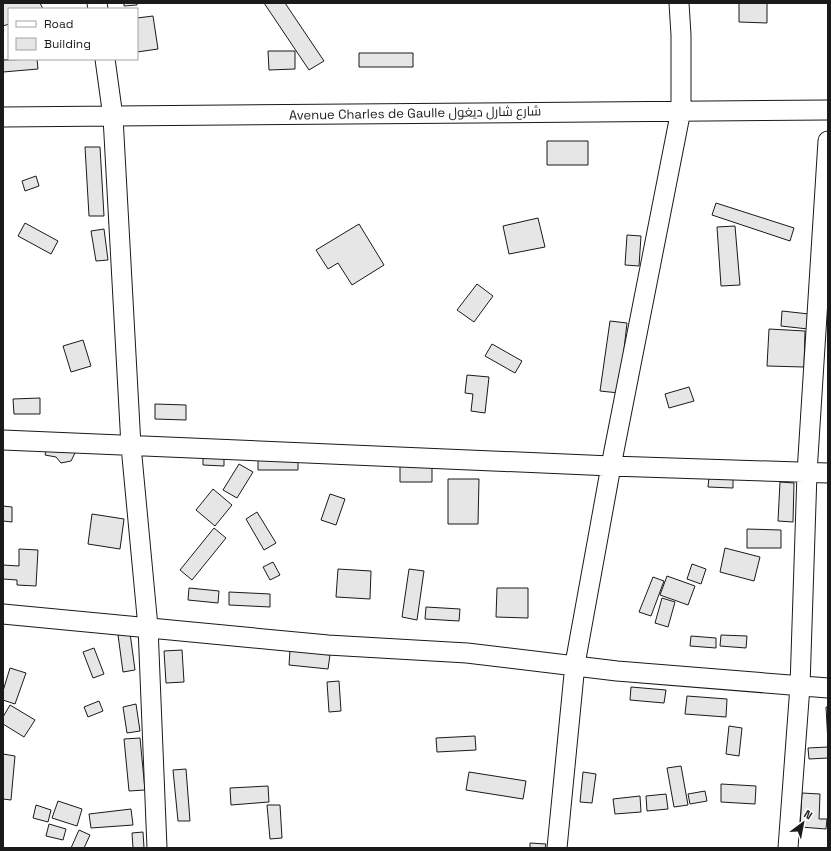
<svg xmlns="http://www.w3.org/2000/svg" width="831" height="851" font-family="'Space Grotesk',Cairo,sans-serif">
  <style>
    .building { fill: #e6e6e6; stroke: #1a1a1a }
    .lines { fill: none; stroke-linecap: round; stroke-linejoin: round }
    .street-casing { stroke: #1a1a1a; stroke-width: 21 }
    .street { stroke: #fff; stroke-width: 19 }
    .labels { text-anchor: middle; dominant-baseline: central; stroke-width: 3; stroke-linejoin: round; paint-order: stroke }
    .street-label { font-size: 13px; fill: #1a1a1a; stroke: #fff }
  </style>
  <rect width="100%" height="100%" fill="#fff"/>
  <!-- building -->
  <path class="building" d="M 3,3 L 40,3 L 43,9 L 9,9 L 9,24 L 3,26 Z
    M 124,3 L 137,3 L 137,5 L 124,6 Z
    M 264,3 L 285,3 L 324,61 L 309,70 Z
    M 739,3 L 767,3 L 767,23 L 739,22 Z
    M 153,16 L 158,49 L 137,52 L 137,18 Z
    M 268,51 L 295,51 L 295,69 L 269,70 Z
    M 359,53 L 413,53 L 413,67 L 359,67 Z
    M 37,59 L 38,69 L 3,72 L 3,60 Z
    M 547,141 L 588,141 L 588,165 L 547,165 Z
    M 85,147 L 100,147 L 104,216 L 89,216 Z
    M 36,176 L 39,186 L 25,191 L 22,181 Z
    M 716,203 L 794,228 L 790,241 L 712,215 Z
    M 538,218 L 545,247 L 509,254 L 503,226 Z
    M 25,223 L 58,241 L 51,254 L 18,236 Z
    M 359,224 L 384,265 L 352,285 L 338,263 L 328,269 L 316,250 Z
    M 735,226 L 740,285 L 721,286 L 717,227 Z
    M 104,229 L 108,260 L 96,261 L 91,231 Z
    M 627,235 L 641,236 L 639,266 L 625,265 Z
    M 477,284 L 493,296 L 474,322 L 457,310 Z
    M 782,311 L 809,314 L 808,329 L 781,326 Z
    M 610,321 L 627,323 L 619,393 L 600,391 Z
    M 769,329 L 805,331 L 804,367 L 767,366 Z
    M 83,340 L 91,366 L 71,372 L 63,346 Z
    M 492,344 L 522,361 L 515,373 L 485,356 Z
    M 467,375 L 489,377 L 485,413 L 471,411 L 473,394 L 465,393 Z
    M 689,387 L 694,401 L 669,408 L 665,394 Z
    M 40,398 L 40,414 L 14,414 L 13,399 Z
    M 155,404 L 186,405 L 186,420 L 155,419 Z
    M 48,444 L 75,446 L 75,453 L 71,461 L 61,463 L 56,457 L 45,455 Z
    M 203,453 L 224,454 L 224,466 L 203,465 Z
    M 258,456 L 298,456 L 298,470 L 258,470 Z
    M 239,464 L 253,472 L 237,498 L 223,490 Z
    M 400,466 L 432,466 L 432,482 L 400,482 Z
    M 709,477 L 733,478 L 733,488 L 708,487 Z
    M 448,479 L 479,479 L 478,524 L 448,524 Z
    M 780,482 L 794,483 L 793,522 L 778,521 Z
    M 213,489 L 232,505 L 215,526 L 196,510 Z
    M 330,494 L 345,499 L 336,525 L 321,520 Z
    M 3,506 L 12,507 L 12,522 L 3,521 Z
    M 257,512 L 276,543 L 264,550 L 246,519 Z
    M 92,514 L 124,519 L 120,549 L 88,544 Z
    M 214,528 L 226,538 L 192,580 L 180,570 Z
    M 747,529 L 781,530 L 781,548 L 747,548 Z
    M 725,548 L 760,557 L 754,581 L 720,572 Z
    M 19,549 L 38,550 L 36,586 L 17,585 L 17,580 L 3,579 L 3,565 L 19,566 Z
    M 273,562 L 280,575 L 270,580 L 263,567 Z
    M 692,564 L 706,569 L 701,584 L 687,579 Z
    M 338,569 L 371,571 L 370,599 L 336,597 Z
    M 409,569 L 424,571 L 417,620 L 402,617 Z
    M 667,576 L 695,586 L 688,605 L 660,595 Z
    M 653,577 L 664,581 L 651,616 L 639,612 Z
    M 189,588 L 219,591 L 218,603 L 188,600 Z
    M 497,588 L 528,588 L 528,618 L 496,617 Z
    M 229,592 L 270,594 L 270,607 L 229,605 Z
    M 662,598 L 675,602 L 668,627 L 655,623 Z
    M 426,607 L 460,609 L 459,621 L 425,619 Z
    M 130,633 L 135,670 L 123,672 L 118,635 Z
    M 721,635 L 747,636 L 746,648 L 720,646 Z
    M 691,636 L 716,638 L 716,648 L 690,646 Z
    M 94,648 L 104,674 L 93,678 L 83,652 Z
    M 182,650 L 184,682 L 166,683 L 164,651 Z
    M 290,650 L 330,655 L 328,669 L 289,665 Z
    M 10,668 L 26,673 L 15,704 L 3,700 L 3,691 Z
    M 339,681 L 341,711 L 329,712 L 327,682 Z
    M 631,687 L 666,690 L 664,703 L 630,700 Z
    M 687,696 L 727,699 L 726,717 L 685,714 Z
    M 99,701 L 103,711 L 88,717 L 84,707 Z
    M 136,704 L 140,731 L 127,733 L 123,707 Z
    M 10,705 L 35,720 L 24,737 L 3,724 L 3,717 Z
    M 826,707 L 828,707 L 828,743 Z
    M 729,726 L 742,728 L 739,756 L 726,754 Z
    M 475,736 L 476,750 L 437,752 L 436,738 Z
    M 140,738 L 145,790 L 129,791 L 124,739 Z
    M 828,747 L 828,758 L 809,759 L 808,748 Z
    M 3,754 L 15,756 L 11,800 L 3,799 Z
    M 681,766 L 688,805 L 674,807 L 667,768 Z
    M 186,769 L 190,821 L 178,821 L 173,770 Z
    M 469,772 L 526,781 L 523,799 L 466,790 Z
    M 583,772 L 596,774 L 592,803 L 580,802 Z
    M 721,784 L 756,786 L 755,804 L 721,802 Z
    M 268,786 L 269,802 L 231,805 L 230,788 Z
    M 705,791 L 707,801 L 690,804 L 688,794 Z
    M 802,793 L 820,794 L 819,819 L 827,819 L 826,829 L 800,827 Z
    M 666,794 L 668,809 L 647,811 L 646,796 Z
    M 640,796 L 641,812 L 615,814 L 613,799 Z
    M 58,801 L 82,809 L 77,826 L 52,818 Z
    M 36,805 L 51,810 L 48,822 L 33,818 Z
    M 267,805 L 280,805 L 282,838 L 270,839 Z
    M 131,809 L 133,825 L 91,828 L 89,814 Z
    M 49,824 L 66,829 L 63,840 L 46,836 Z
    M 79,830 L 90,835 L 84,848 L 71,848 Z
    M 143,832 L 144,848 L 133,848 L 132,833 Z
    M 530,843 L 546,844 L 545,848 L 530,848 Z"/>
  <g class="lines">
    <!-- street casing -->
    <g class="street-casing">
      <path id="street" d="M 97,3 L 98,9
        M 105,59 L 113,117 L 131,446 L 148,627 L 157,848
        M 3,117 L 828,110
        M 3,440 L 611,466 L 828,473
        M 3,614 L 328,645 L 467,653 L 617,671 L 828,688
        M 557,848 L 575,664 L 611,466 L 681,110 L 681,35 L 679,3
        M 788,848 L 800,686 L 807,473 L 828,141"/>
    </g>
    <!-- street -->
    <use href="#street" class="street"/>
  </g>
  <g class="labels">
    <!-- street labels -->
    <g class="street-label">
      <text transform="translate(415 113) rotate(-1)">Avenue Charles de Gaulle شارع شارل ديغول</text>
    </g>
  </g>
  <!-- border -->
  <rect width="831" height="851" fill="none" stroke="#1a1a1a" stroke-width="8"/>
  <!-- legend -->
  <rect x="8" y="8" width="130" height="52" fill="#ffffff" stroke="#a3a3a3"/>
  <rect x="16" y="21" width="20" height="6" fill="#ffffff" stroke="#a3a3a3"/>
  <text x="44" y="28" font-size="12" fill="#1a1a1a">Road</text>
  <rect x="16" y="38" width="20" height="12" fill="#e6e6e6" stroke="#a3a3a3"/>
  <text x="44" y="48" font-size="12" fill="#1a1a1a">Building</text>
  <!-- north arrow -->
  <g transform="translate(803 823) rotate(32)" stroke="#ffffff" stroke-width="3" paint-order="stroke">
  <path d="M0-3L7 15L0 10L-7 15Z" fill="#1a1a1a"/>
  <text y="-6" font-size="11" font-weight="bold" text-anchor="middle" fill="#1a1a1a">N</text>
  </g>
</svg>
